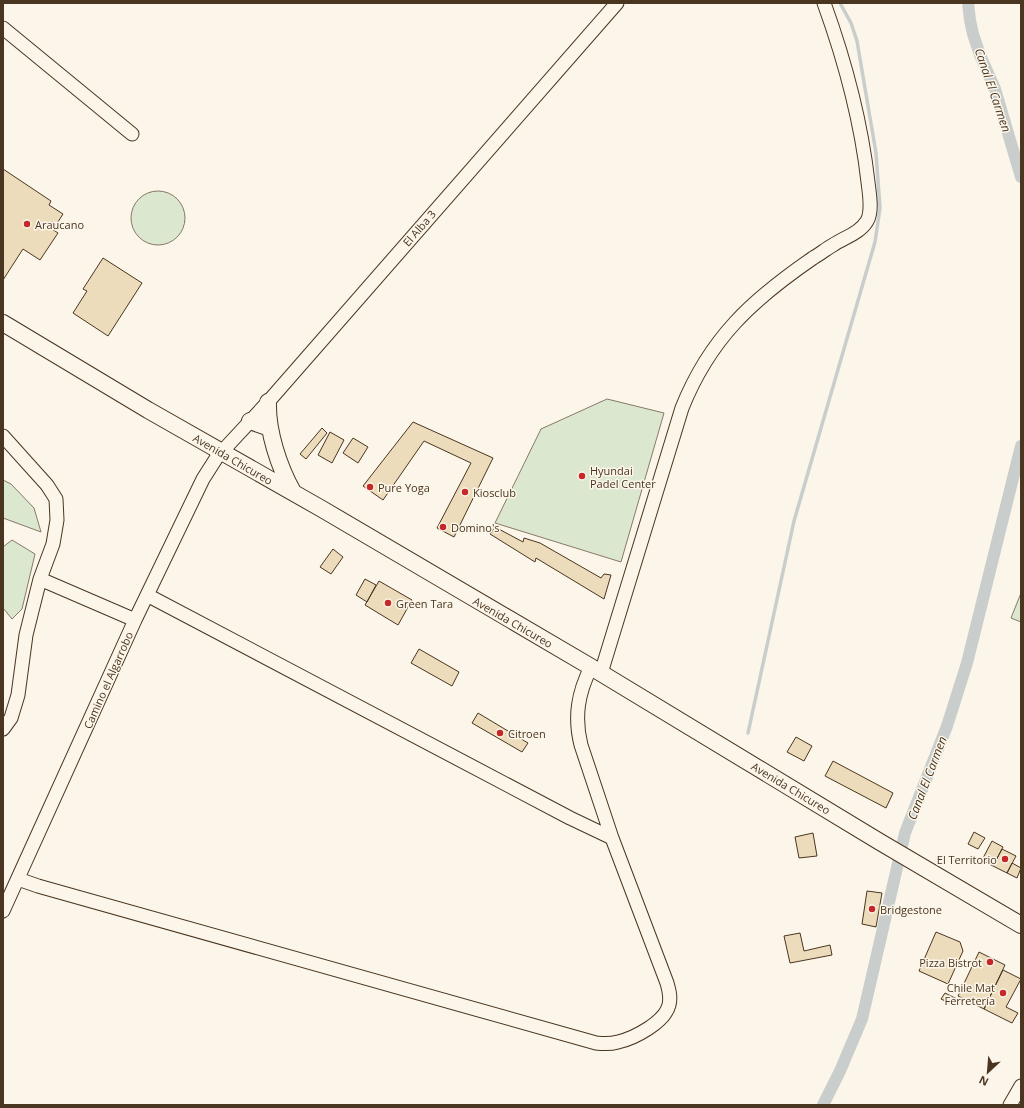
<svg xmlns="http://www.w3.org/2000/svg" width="1024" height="1108" font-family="'Open Sans',sans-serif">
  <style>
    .green { fill: #dce7d0; stroke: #887966 }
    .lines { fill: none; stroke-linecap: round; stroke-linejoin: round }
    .stream { stroke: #c9cecd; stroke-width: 3.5 }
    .canal { stroke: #c9cecd; stroke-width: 12 }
    .building { fill: #ecdcbc; stroke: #4a3520 }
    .minor-casing { stroke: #4a3520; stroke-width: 15 }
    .major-casing { stroke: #4a3520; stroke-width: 18 }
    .minor { stroke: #fbf6e9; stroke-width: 13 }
    .major { stroke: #fbf6e9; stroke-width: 16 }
    .poi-dot { fill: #c62828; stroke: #fbf6e9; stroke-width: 1.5 }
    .labels { text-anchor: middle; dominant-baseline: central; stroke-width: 3; stroke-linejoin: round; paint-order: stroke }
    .poi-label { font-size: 11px; fill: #4a3520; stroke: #fbf6e9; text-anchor: start }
    .street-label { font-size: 11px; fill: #4a3520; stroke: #fbf6e9 }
    .water-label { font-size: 12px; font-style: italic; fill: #4a3520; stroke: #fbf6e9 }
  </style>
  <rect width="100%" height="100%" fill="#fbf6e9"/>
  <!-- green -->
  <path class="green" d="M131 218a27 27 0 1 1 54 0a27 27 0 1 1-54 0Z
    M 607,399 L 664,413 L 621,562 L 495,523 L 541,429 Z
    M 3,480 L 11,484 L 34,508 L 41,532 L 3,518 Z
    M 12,540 L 35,554 L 22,609 L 12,619 L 3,608 L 3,547 Z
    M 1021,593 L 1021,622 L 1011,618 Z"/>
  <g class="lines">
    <!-- stream -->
    <path class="stream" d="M 748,733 L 794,521 L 875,242 L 880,208 L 876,153 L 857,41 L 851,23 L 840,3"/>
    <!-- canal -->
    <path class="canal" d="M 968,3 L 970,20 L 973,34 L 980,55 L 995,89 L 1021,177
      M 823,1105 L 840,1071 L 862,1019 L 905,833 L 947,726 L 967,663 L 1021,446"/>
  </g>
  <!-- building -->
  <path class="building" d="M 3,169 L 51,201 L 49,205 L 63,214 L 56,225 L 52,222 L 49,227 L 58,233 L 40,260 L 23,249 L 3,280 Z
    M 103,258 L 142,283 L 108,336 L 73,313 L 87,291 L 83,289 Z
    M 413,422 L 493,458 L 454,537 L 437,528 L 471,463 L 424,441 L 383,500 L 363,486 Z
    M 322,428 L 327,433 L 306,459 L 300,454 Z
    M 330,432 L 344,440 L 332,463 L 318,455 Z
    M 353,438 L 368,447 L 358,463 L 343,453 Z
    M 495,527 L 523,542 L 524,538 L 540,543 L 601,578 L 604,574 L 611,575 L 604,599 L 536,558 L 535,562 L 490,534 Z
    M 333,549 L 343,557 L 331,574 L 320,567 Z
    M 365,579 L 376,585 L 367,602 L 356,595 Z
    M 379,581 L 412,600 L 398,625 L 365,605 Z
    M 419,649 L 459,672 L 452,686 L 411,663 Z
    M 478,713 L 528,743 L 522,752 L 472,723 Z
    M 796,737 L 812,746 L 804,761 L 787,752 Z
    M 833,761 L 893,793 L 886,808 L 825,776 Z
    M 974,832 L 985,838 L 978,849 L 968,844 Z
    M 813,833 L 817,856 L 799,858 L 795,837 Z
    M 992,841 L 1003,847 L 993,866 L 982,860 Z
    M 1002,849 L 1016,856 L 1007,873 L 993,866 Z
    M 1012,863 L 1021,868 L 1017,878 L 1007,873 Z
    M 867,891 L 882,893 L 876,927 L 862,924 Z
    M 936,932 L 960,942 L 963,951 L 948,984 L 919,971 Z
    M 800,933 L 804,951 L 830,945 L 832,955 L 790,963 L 784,936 Z
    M 979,952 L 1005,965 L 984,1009 L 958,996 Z
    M 1003,970 L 1021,979 L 1006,1007 L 1018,1013 L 1012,1023 L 984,1009 Z
    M 945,993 L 957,999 L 954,1005 L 941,999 Z"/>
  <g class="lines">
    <!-- minor casing -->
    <g class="minor-casing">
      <path id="minor" d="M 3,28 L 132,134
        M 3,436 L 47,485 L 56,499 L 57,520 L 53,544 L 40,579 L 26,635 L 18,695 L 11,718 L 3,729
        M 40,579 L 135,620
        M 147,595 L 570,818 L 612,838
        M 601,673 L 682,408 C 710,338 752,300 813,258 C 820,254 826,249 833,245 C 845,237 860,233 867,221 C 873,211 869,192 868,182 C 861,120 845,61 824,3
        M 18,879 L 38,886 L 596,1043 C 604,1044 611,1044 618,1042 C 635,1038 665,1022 669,1005 C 671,997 669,990 667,983 L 612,838 L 581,745 C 574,717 578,693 591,667
        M 3,911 L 135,620 L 203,479 L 217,457 L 268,402 L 617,3
        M 1010,1105 L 1021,1086"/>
    </g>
    <!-- major casing -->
    <g class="major-casing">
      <path id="major" d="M 3,323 L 148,410 L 322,509 L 591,667 L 880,842 L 1021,925
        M 268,402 C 267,431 279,467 293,492
        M 250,421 L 270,428"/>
    </g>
    <!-- minor -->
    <use href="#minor" class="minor"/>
    <!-- major -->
    <use href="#major" class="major"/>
  </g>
  <!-- markers -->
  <g class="poi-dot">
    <circle cx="27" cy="224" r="4"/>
    <circle cx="582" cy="476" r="4"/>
    <circle cx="370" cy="487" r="4"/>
    <circle cx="465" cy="492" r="4"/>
    <circle cx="443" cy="527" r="4"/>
    <circle cx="388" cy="603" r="4"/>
    <circle cx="500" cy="733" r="4"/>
    <circle cx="1005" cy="859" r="4"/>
    <circle cx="872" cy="909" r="4"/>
    <circle cx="990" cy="962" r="4"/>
    <circle cx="1003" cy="993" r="4"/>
  </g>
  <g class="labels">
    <!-- poi labels -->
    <g class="poi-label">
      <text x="35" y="224">Araucano</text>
      <text x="590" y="470">Hyundai<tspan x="590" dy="13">Padel Center</tspan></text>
      <text x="378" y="487">Pure Yoga</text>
      <text x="473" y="492">Kiosclub</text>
      <text x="451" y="527">Domino's</text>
      <text x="396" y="603">Green Tara</text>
      <text x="508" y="733">Citroen</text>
      <text x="997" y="859" text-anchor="end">El Territorio</text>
      <text x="880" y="909">Bridgestone</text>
      <text x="982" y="962" text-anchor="end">Pizza Bistrot</text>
      <text x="995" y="987" text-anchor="end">Chile Mat<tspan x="995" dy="13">Ferretería</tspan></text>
    </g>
    <!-- street labels -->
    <g class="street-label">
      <text transform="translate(419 228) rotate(-49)">El Alba 3</text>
      <text transform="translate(233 459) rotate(30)">Avenida Chicureo</text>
      <text transform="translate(513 622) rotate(30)">Avenida Chicureo</text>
      <text transform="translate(108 680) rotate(-66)">Camino el Algarrobo</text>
      <text transform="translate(791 788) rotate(31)">Avenida Chicureo</text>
    </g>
    <!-- water labels -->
    <g class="water-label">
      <text transform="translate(993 90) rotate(71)">Canal El Carmen</text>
      <text transform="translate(927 778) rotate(-69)">Canal El Carmen</text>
    </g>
  </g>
  <!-- border -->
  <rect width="1024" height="1108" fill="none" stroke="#4a3520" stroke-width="8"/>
  <!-- north arrow -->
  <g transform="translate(988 1072) rotate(206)" stroke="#fbf6e9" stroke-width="3" paint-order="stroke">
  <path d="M0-3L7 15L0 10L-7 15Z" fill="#4a3520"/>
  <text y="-6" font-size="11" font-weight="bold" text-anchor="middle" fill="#4a3520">N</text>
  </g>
</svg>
